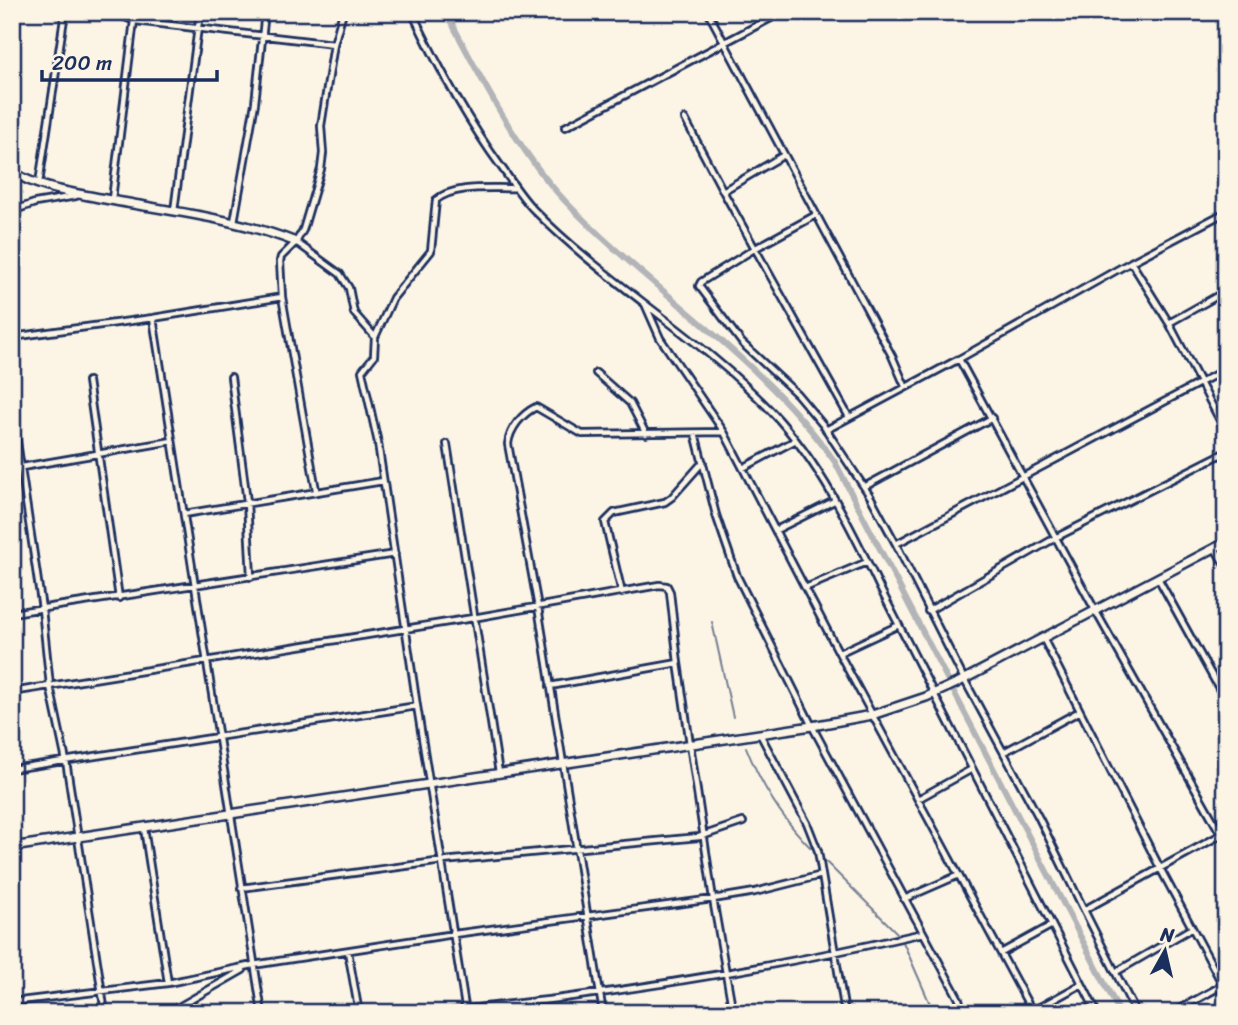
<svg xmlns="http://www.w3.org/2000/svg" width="1238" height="1025" font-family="Sriracha,sans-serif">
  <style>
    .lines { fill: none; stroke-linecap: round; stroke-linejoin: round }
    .stream { stroke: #767f94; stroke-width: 2 }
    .canal { stroke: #b2b4b8; stroke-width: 6 }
    .street-casing { stroke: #1b2f5e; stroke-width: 10 }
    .secondary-casing { stroke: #1b2f5e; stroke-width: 12 }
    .street { stroke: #fcf5e5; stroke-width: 4.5 }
    .secondary { stroke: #fcf5e5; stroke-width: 7 }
  </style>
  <rect width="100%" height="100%" fill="#fcf5e5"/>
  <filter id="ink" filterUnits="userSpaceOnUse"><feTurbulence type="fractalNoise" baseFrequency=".0143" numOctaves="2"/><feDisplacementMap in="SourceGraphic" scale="14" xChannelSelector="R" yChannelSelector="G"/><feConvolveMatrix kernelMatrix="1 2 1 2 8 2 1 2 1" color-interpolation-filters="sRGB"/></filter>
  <g filter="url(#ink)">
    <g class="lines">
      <!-- stream -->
      <path class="stream" d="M 712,622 L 733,717
        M 746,747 C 761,785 782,819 811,848
        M 824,860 L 899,935
        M 903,942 L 934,1013"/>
      <!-- canal -->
      <path class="canal" d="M 446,12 C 479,75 516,149 565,201 C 650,290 765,361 835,462 L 1120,1013"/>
      <!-- street casing -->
      <g class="street-casing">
        <path id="street" d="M 113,12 L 135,21 L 334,44
          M 412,12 C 438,67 466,119 502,168 C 512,182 522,198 534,210 C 607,284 700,336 772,412 C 819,462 851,527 880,588 L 1097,1013
          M 708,12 L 892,356 L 905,386
          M 685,119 L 723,191
          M 565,127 L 771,18 L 773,12
          M 784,155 L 723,191 L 849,417
          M 39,183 L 65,12
          M 112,199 L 135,12
          M 12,211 L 35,203 L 76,196
          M 174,211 L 200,12
          M 816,215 L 754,249 L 701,282 L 699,286 L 742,343 L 797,394 L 823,425 L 870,496 L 896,544 L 964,679 L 1039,818 L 1084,910 L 1226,832
          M 234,222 L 255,103 L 265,12
          M 296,242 L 340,274 L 349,288 L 354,313 L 375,337
          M 1131,262 L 1169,323 L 1226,432
          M 645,304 L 660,338 L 724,432 L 839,653 L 1033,1013
          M 153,318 L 262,1013
          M 1169,323 L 1226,291
          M 12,337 L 153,318 L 282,297
          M 959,359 L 1131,262 L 1226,212
          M 596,373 L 630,403 L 646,434
          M 231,377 L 247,502 L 251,577
          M 88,381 L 119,598
          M 12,408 L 42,609 L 50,686 L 66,761 L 105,1013
          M 826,430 L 959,359 L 1095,610 L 1226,843
          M 695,433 L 716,515 L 737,576 L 812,726 L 959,999 L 963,1013
          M 447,444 L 499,773
          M 22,467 L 172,441
          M 743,468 L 794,441
          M 864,487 L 992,418
          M 316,490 L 282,297 L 280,261 L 281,257 L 296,242 L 303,230 L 321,169 L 323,153 L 321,126 L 334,44 L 343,12
          M 184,514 L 383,481
          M 776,530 L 834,501
          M 896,544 L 1226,369
          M 1215,548 L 1226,567
          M 1158,578 L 1226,701
          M 805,588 L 867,562
          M 622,593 L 605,522 L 614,513 L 665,502 L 672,497 L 703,462
          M 928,611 L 1057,537 L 1226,452
          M 12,613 L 395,554
          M 1043,638 L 1160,868 L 1226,991
          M 839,653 L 899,625
          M 550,686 L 678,663
          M 12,692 L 473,618 L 659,585 L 667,586 L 670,592 L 678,663 L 713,899 L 733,1013
          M 760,734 L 807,823 L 818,851 L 845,1013
          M 1004,752 L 1080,711
          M 12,769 L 417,706
          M 918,799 L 972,769
          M 144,828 L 168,983
          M 241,888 L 443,861 L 699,837 L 743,822
          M 904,899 L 959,875
          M 1084,910 L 1136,1013
          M 348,951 L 359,1013
          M 1001,953 L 1052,925
          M 1116,972 L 1192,928
          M 12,1002 L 168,983 L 253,965 L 454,934 L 713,899 L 755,892 L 822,875
          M 168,1013 L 243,970
          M 445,1013 C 481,1006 519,1004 556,999 C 679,983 802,961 923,933
          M 466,1013 L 417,706 L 378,443 L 362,371 L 374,356 L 375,337 L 393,298 L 431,251 L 436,200 C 455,184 493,189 516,188
          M 603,1013 L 538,607 L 508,444 C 510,428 522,414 536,407 L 582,434 L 724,432
          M 1029,1013 L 1082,984
          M 1172,1013 L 1223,985"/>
      </g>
      <!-- secondary casing -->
      <g class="secondary-casing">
        <path id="secondary" d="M 12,171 C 37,189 76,193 105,199 C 169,211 236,218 296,242
          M 12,847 L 812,726 L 872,715 L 926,697 L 957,683 L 1226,542"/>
      </g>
      <!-- street -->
      <use href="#street" class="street"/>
      <!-- secondary -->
      <use href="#secondary" class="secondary"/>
    </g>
  </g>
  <!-- margin -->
  <rect width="1238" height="1025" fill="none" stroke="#fcf5e5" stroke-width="42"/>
  <rect x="21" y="21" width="1196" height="983" fill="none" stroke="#1b2f5e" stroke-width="2.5" filter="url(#ink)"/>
  <!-- north arrow -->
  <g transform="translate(1165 951) rotate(8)" stroke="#fcf5e5" stroke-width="5" paint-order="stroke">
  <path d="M0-5L12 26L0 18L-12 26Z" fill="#1b2f5e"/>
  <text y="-10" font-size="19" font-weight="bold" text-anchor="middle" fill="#1b2f5e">N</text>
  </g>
  <!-- scale -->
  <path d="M42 70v10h175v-10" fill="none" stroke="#1b2f5e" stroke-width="3.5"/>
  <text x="52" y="70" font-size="21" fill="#1b2f5e" stroke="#fcf5e5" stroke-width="5" paint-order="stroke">200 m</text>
</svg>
